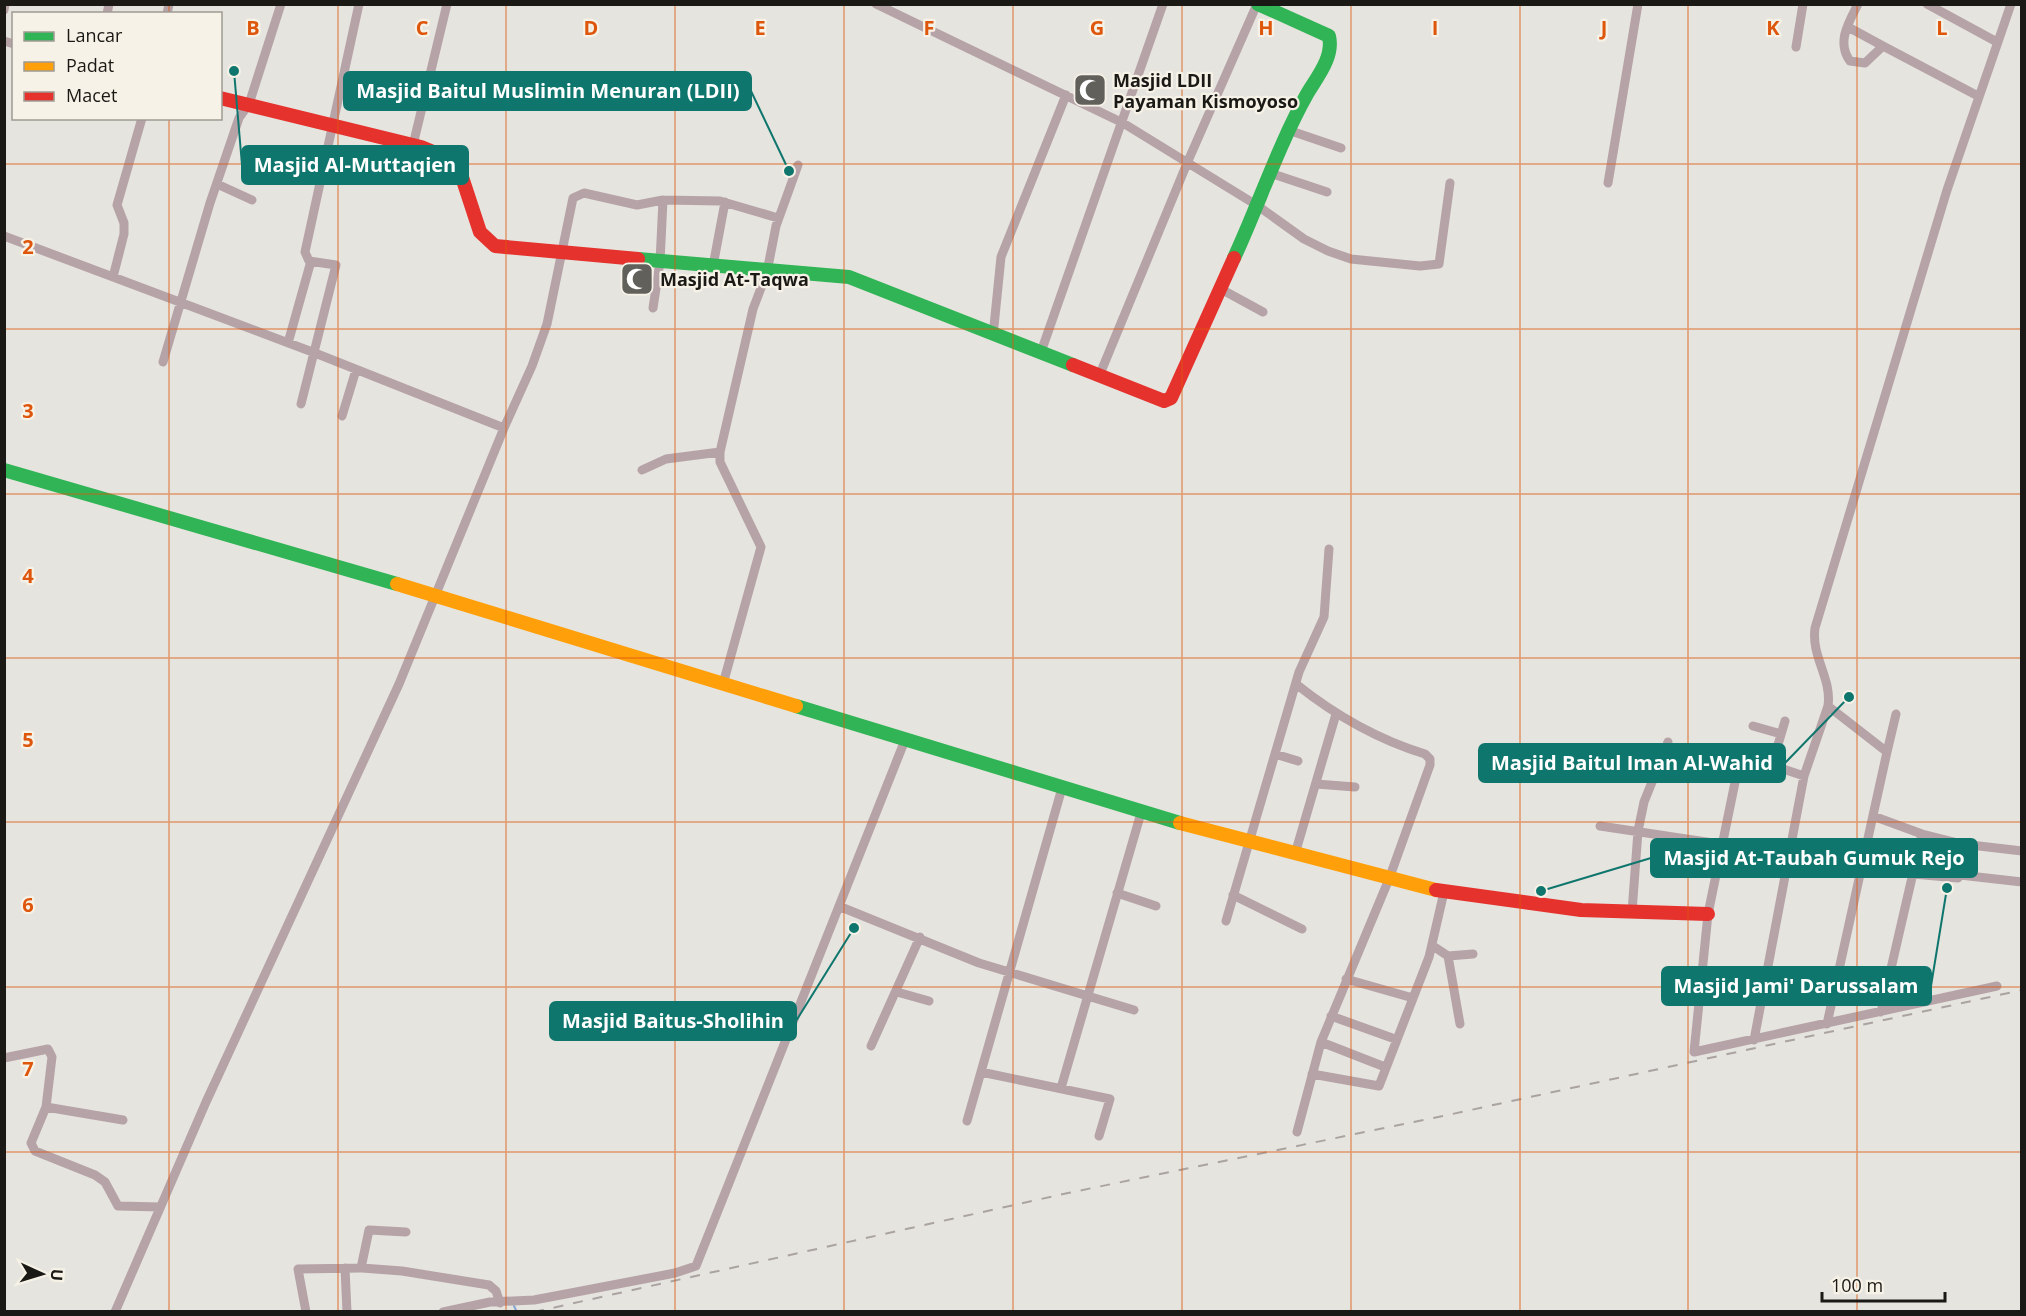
<svg xmlns="http://www.w3.org/2000/svg" width="2026" height="1316" font-family="'Open Sans',sans-serif">
  <style>
    .lines { fill: none; stroke-linecap: round; stroke-linejoin: round }
    .stream { stroke: #83a3d5; stroke-width: 2 }
    .street { stroke: #b6a3a8; stroke-width: 9 }
    .fast { stroke: #30b455; stroke-width: 14 }
    .slow { stroke: #ff9f0a; stroke-width: 14 }
    .jam { stroke: #e5322d; stroke-width: 14 }
    .rail { stroke: #aaa3a2; stroke-width: 2; stroke-dasharray: 10 10; stroke-linecap: butt }
    .grid { fill: none; stroke: #de560c; stroke-width: 1.5; stroke-opacity: 0.55 }
    .labels { text-anchor: middle; dominant-baseline: central; stroke-width: 4.5; stroke-linejoin: round; paint-order: stroke }
    .poi-label { font-size: 18px; font-weight: bold; fill: #1a1915; stroke: #f7f2e7; text-anchor: start }
    .grid-label { font-size: 20px; text-anchor: middle; font-weight: bold; fill: #de560c; stroke: #f7f2e7; stroke-width: 4.5; stroke-linejoin: round; paint-order: stroke }
    .leader { fill: none; stroke: #0f766e; stroke-width: 2 }
    .callout-dot { fill: #0f766e; stroke: #f7f2e7; stroke-width: 2 }
    .callout { fill: #0f766e; stroke: #0f766e; stroke-width: 2 }
    .callout-label { font-size: 20px; text-anchor: middle; font-weight: bold; fill: #fff }
  </style>
  <rect width="100%" height="100%" fill="#e6e4de"/>
  <g class="lines">
    <!-- stream -->
    <path class="stream" d="M 514,1306 L 516,1310"/>
    <!-- street -->
    <path class="street" d="M 876,4 L 1123,123 L 1258,206 L 1304,239 L 1328,251 L 1351,259 L 1420,266 L 1439,264 L 1450,183
      M 1858,4 C 1849,22 1836,42 1850,61 L 1865,63 L 1883,46 L 1978,96
      M 1927,4 L 1997,42
      M 4,10 L 5,4
      M 107,14 L 109,4
      M 167,14 L 169,4
      M 1848,27 L 1883,46
      M 4,41 L 14,44
      M 1796,47 L 1803,4
      M 1288,130 L 1341,148
      M 413,145 L 447,4
      M 1270,173 L 1327,192
      M 1608,183 L 1638,4
      M 217,184 L 252,200
      M 4,236 L 315,353 L 504,428
      M 713,266 L 725,202
      M 113,277 L 124,234 L 124,223 L 117,205 L 142,118
      M 1219,288 L 1263,312
      M 653,308 L 660,262 L 663,200
      M 993,336 L 1001,257 L 1066,95
      M 288,343 L 311,261
      M 1041,352 L 1163,4
      M 163,362 L 210,203 L 239,118 L 249,104 L 281,4
      M 1100,374 L 1188,161 L 1257,4
      M 301,404 L 336,265 L 309,261 L 305,252 L 359,4
      M 342,416 L 356,370
      M 720,452 L 720,462 L 761,547 L 723,684
      M 642,470 L 666,459 L 720,452 L 753,309 L 767,272 L 776,226 L 798,165
      M 1296,684 C 1336,716 1376,739 1425,754 L 1430,759 L 1430,765 L 1389,879 L 1321,1042 L 1297,1132
      M 1753,726 L 1781,734
      M 1887,752 L 1896,714
      M 1275,754 L 1298,761
      M 1772,765 L 1785,721
      M 1804,776 L 1745,756 L 1740,758 L 1708,914 L 1694,1052 L 1997,986
      M 1316,784 L 1355,787
      M 1873,816 L 1922,834
      M 1600,826 L 1787,854 L 1860,868
      M 1295,854 L 1336,714
      M 1913,874 L 1958,878 L 1962,844
      M 1960,875 L 2022,882
      M 1117,893 L 1156,906
      M 1233,895 L 1302,929
      M 841,907 L 979,963 L 1134,1010
      M 1632,912 L 1638,831 L 1644,802 L 1668,742
      M 1226,921 L 1299,672 L 1324,617 L 1329,549
      M 1433,946 L 1448,956 L 1460,1024
      M 1448,956 L 1473,954
      M 1346,979 L 1413,998
      M 897,992 L 929,1001
      M 1881,1012 L 1922,834 L 1962,844 L 2022,851
      M 1331,1016 L 1395,1039
      M 1827,1024 L 1887,752 L 1828,706 C 1832,678 1811,657 1815,628 L 1947,190 L 2011,4
      M 1754,1040 L 1804,776 L 1828,706
      M 1321,1042 L 1385,1067
      M 871,1046 L 920,937
      M 4,1058 L 48,1049 L 52,1057 L 46,1107 L 123,1120
      M 981,1072 L 1110,1099 L 1099,1136
      M 1312,1074 L 1379,1086 L 1429,957 L 1444,892
      M 1061,1088 L 1141,813
      M 46,1107 L 31,1143 L 35,1151 L 95,1175 L 105,1182 L 118,1206 L 160,1207
      M 967,1121 L 1062,788
      M 345,1268 L 347,1312
      M 362,1268 L 402,1271 L 489,1285 L 496,1291 L 500,1303
      M 115,1312 L 206,1102 L 399,684 L 504,428 L 532,366 L 547,324 L 573,198 L 584,193 L 637,205 L 663,200 L 720,201 L 778,218
      M 306,1312 L 298,1269 L 361,1268 L 369,1230 L 406,1232
      M 443,1312 L 490,1302 L 534,1300 L 571,1293 L 675,1273 L 696,1266 L 905,740"/>
    <!-- fast -->
    <path class="fast" d="M 1234,258 C 1259,204 1278,146 1307,94 C 1317,77 1334,57 1329,36 L 1258,4
      M 638,259 L 849,277 L 1073,365
      M 4,470 L 397,584
      M 796,706 L 1180,823"/>
    <!-- slow -->
    <path class="slow" d="M 397,584 L 796,706
      M 1180,823 L 1436,890"/>
    <!-- jam -->
    <path class="jam" d="M 220,98 L 421,147 L 450,159 L 458,165 L 480,232 L 495,246 L 638,259
      M 1073,365 L 1164,401 L 1171,398 L 1234,258
      M 1436,890 L 1581,910 L 1708,914"/>
    <!-- rail -->
    <path class="rail" d="M 534,1312 L 1068,1193 L 1443,1116 L 2022,990"/>
  </g>
  <!-- grid -->
  <path class="grid" d="M 169,4 L 169,14M 338,4 L 338,1312M 506,4 L 506,1312M 675,4 L 675,1312M 844,4 L 844,1312M 1013,4 L 1013,1312M 1182,4 L 1182,1312M 1351,4 L 1351,1312M 1520,4 L 1520,1312M 1688,4 L 1688,1312M 1857,4 L 1857,1312M 169,118 L 169,1312M 4,164 L 2022,164M 4,329 L 2022,329M 4,494 L 2022,494M 4,658 L 2022,658M 4,822 L 2022,822M 4,987 L 2022,987M 4,1152 L 2022,1152"/>
  <!-- icons -->
  <defs>
    <g id="mosque-square" transform="scale(1.725)"><rect x="-9" y="-9" width="18" height="18" rx="4" fill="#61605b" stroke="#f7f2e7"/><path d="M3.5-4.9A6 6 0 1 0 3.5 4.9A5 5 0 1 1 3.5-4.9Z" fill="#fff"/></g>
  </defs>
  <g fill-rule="evenodd">
    <use href="#mosque-square" x="1090" y="90"/>
    <use href="#mosque-square" x="637" y="279"/>
  </g>
  <g class="labels">
    <!-- poi labels -->
    <g class="poi-label">
      <text x="1113" y="80">Masjid LDII<tspan x="1113" dy="21">Payaman Kismoyoso</tspan></text>
      <text x="660" y="279">Masjid At-Taqwa</text>
    </g>
  </g>
  <g class="grid-label">
    <text x="253" y="35">B</text>
    <text x="422" y="35">C</text>
    <text x="591" y="35">D</text>
    <text x="760" y="35">E</text>
    <text x="929" y="35">F</text>
    <text x="1097" y="35">G</text>
    <text x="1266" y="35">H</text>
    <text x="1435" y="35">I</text>
    <text x="1604" y="35">J</text>
    <text x="1773" y="35">K</text>
    <text x="1942" y="35">L</text>
    <text x="28" y="254">2</text>
    <text x="28" y="418">3</text>
    <text x="28" y="583">4</text>
    <text x="28" y="747">5</text>
    <text x="28" y="912">6</text>
    <text x="28" y="1076">7</text>
  </g>
  <!-- callouts -->
  <path class="leader" d="M789 171L751 91M234 71L242 165M1849 697L1785 763M1541 891L1651 858M1947 888L1931 986M854 928L796 1021"/>
  <g class="callout-dot">
    <circle cx="789" cy="171" r="6"/>
    <circle cx="234" cy="71" r="6"/>
    <circle cx="1849" cy="697" r="6"/>
    <circle cx="1541" cy="891" r="6"/>
    <circle cx="1947" cy="888" r="6"/>
    <circle cx="854" cy="928" r="6"/>
  </g>
  <g class="callout">
    <rect x="344" y="72" width="407" height="38" rx="6"/>
    <rect x="242" y="146" width="226" height="38" rx="6"/>
    <rect x="1479" y="744" width="306" height="38" rx="6"/>
    <rect x="1651" y="839" width="326" height="38" rx="6"/>
    <rect x="1662" y="967" width="269" height="38" rx="6"/>
    <rect x="550" y="1002" width="246" height="38" rx="6"/>
  </g>
  <g class="callout-label">
    <text x="548" y="98">Masjid Baitul Muslimin Menuran (LDII)</text>
    <text x="355" y="172">Masjid Al-Muttaqien</text>
    <text x="1632" y="770">Masjid Baitul Iman Al-Wahid</text>
    <text x="1814" y="865">Masjid At-Taubah Gumuk Rejo</text>
    <text x="1796" y="993">Masjid Jami' Darussalam</text>
    <text x="673" y="1028">Masjid Baitus-Sholihin</text>
  </g>
  <!-- border -->
  <rect width="2026" height="1316" fill="none" stroke="#1a1915" stroke-width="12"/>
  <!-- legend -->
  <rect x="12" y="12" width="210" height="108" fill="#f7f2e7" stroke="#9f9b93" stroke-width="1.5"/>
  <rect x="24" y="32" width="30" height="9" fill="#30b455" stroke="#9f9b93" stroke-width="1.5"/>
  <text x="66" y="42" font-size="18" fill="#1a1915">Lancar</text>
  <rect x="24" y="62" width="30" height="9" fill="#ff9f0a" stroke="#9f9b93" stroke-width="1.5"/>
  <text x="66" y="72" font-size="18" fill="#1a1915">Padat</text>
  <rect x="24" y="92" width="30" height="9" fill="#e5322d" stroke="#9f9b93" stroke-width="1.5"/>
  <text x="66" y="102" font-size="18" fill="#1a1915">Macet</text>
  <!-- north arrow -->
  <g transform="translate(42 1274) rotate(94)" stroke="#f7f2e7" stroke-width="4.5" paint-order="stroke">
  <path d="M0-4.5L10 22L0 15L-10 22Z" fill="#1a1915"/>
  <text y="-9" font-size="16" font-weight="bold" text-anchor="middle" fill="#1a1915">U</text>
  </g>
  <!-- scale -->
  <path d="M1822 1292v9h123v-9" fill="none" stroke="#1a1915" stroke-width="3"/>
  <text x="1831" y="1292" font-size="18" fill="#1a1915" stroke="#f7f2e7" stroke-width="4.5" paint-order="stroke">100 m</text>
</svg>
